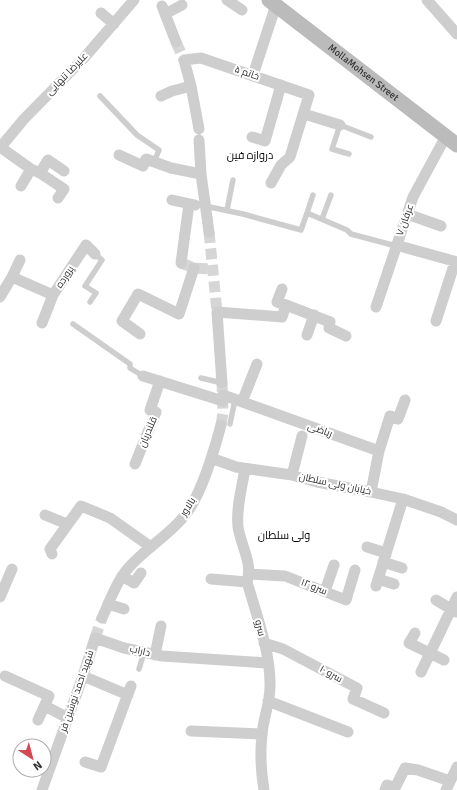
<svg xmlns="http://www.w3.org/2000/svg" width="457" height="790" font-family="Signika,Cairo,sans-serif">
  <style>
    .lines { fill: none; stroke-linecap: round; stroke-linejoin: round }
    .minor-tunnel { stroke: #d6d6d6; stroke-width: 11; stroke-dasharray: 11 5.5; stroke-linecap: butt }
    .service { stroke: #cecece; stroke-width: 5.5 }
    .minor { stroke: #cecece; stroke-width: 11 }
    .secondary { stroke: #bbb; stroke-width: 15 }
    .labels { text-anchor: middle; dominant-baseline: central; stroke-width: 4; stroke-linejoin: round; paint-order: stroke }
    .street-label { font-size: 10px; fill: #313131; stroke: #fff }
    .neighbourhood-label { font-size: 11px; fill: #000; stroke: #fff }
  </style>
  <rect width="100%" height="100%" fill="#fff"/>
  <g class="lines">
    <!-- minor-tunnel -->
    <path class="minor-tunnel" d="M 176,42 L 184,60
      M 209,232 L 217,312
      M 181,263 L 194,268 L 213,269
      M 221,425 L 223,413 L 222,383
      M 95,638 L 102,618"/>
    <!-- service -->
    <path class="service" d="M 100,96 L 137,135 L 159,150 L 154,162
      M 349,154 L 332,149 L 340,125 L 371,137
      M 205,206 L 243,214 L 301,230 L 307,213 L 347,230 L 351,234 L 396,246
      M 227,210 L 233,180
      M 307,213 L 313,195
      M 322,219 L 331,195
      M 90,302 L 96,293 L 85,286 L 102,260 L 95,254
      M 73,324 L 130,364 L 130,368 L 143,376
      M 201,378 L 222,383
      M 230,424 L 235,400
      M 139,669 L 144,652"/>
    <!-- minor -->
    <path class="minor" d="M 227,0 L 242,10
      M 427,0 L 457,34
      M 162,6 L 176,42
      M 101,13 L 114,24
      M 165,14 L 182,5
      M 253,75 L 276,5
      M 161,96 L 172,91 L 191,86
      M 304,114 L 340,125
      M 199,129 L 191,86 L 184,60 L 201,58 L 309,95 L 290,157 L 281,165 L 271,183
      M 252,137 L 265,141 L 281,85
      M 199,140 L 201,174 L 209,232
      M 0,147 L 31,169 L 40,173 L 48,160 L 64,171
      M 0,148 L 24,119 L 84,58 L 134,0
      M 119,155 L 143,166 L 146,159 L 171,168 L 201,174
      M 40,173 L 64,189 L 58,198
      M 21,186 L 31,169
      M 172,200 L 195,205
      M 407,214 L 441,226
      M 396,245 L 457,262
      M 181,263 L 189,204
      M 12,277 L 53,295
      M 0,297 L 12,277 L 20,260
      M 286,305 L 330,322 L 329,328 L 346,336
      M 376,307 L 413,197 L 446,136
      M 436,321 L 455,262
      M 42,323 L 53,295 L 86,245 L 95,254
      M 140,334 L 122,321 L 138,294 L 179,314 L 194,268
      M 307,335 L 314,315
      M 143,376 L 223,401
      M 222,383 L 217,312 L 282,317 L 286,305 L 277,302 L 282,289
      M 223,395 L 379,451 L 371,492
      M 242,402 L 257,364
      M 379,451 L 390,416 L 398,419 L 405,400
      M 211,458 L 236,467 L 292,475 L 317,482 L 371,492 L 403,499 L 441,512 L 457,520
      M 135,464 L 156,412 L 150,410 L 160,381
      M 245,469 C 242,487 236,508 238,527 C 241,546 253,563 247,582 C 256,613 270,651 270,683 C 271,701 263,718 262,735 C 260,753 261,772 264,790
      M 292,475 L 302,436
      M 45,515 L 67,524
      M 367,547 L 386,553
      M 52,554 L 50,549 L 81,506 L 110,518 L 151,547
      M 383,562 L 402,568
      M 250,574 L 285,576 L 346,600 L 355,570
      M 122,576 L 134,583 L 141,573
      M 211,579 L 247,582
      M 378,579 L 394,584
      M 376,586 L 403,499
      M 325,591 L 334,565
      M 0,597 L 12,569
      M 436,600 L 456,612
      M 108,604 L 124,609
      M 102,618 C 109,603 115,585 125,572 C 142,550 169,536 185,515 C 202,494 214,451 221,425
      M 415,633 L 409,643 L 444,660
      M 264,643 L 283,649 L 357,688 L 353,699 L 384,713
      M 155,655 L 161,626
      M 421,672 L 457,597
      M 5,676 L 49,696 L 38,720
      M 83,676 L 128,695
      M 268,701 L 348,732
      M 45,706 L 68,718
      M 191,731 L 262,734
      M 85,762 L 101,767 L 131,686
      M 42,790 L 83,676 L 95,638 L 124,648 L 162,656 L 267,663
      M 385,790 L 387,785 L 395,788 L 405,768 L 418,770 L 450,781
      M 446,790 L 457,767"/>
    <!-- secondary -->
    <path class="secondary" id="s1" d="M 269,0 L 457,145"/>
  </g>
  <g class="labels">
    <!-- street labels -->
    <g class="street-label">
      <text stroke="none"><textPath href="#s1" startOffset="119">MollaMohsen Street</textPath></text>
      <text transform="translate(247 73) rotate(19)">خاتم ۵</text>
      <text transform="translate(67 74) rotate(-46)">علیرضا تنهایی</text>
      <text transform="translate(405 220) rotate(-70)">عرفان ۷</text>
      <text transform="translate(65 277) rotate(-57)">پرورده</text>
      <text transform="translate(320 430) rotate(20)">ریاضی</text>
      <text transform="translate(148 432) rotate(-67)">قلندریان</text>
      <text transform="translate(335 484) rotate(12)">خیابان ولی سلطان</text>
      <text transform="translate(188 507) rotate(-58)">بالاور</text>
      <text transform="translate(314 587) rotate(22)">سرو ۱۲</text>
      <text transform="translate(260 628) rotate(75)">سرو</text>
      <text transform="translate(140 651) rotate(13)">داراب</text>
      <text transform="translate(331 674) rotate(29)">سرو ۱۰</text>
      <text transform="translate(77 691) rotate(-71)">شهید احمد نوشین فر</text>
    </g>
    <!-- neighbourhood labels -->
    <g class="neighbourhood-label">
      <text x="250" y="155">دروازه فین</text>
      <text x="284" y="535">ولی سلطان</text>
    </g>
  </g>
  <!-- north arrow -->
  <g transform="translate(32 758) rotate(144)"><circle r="19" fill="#ffffff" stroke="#adadad"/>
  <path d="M0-3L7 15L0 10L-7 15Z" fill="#d34854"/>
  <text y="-6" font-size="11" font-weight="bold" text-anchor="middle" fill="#313131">N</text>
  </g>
</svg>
